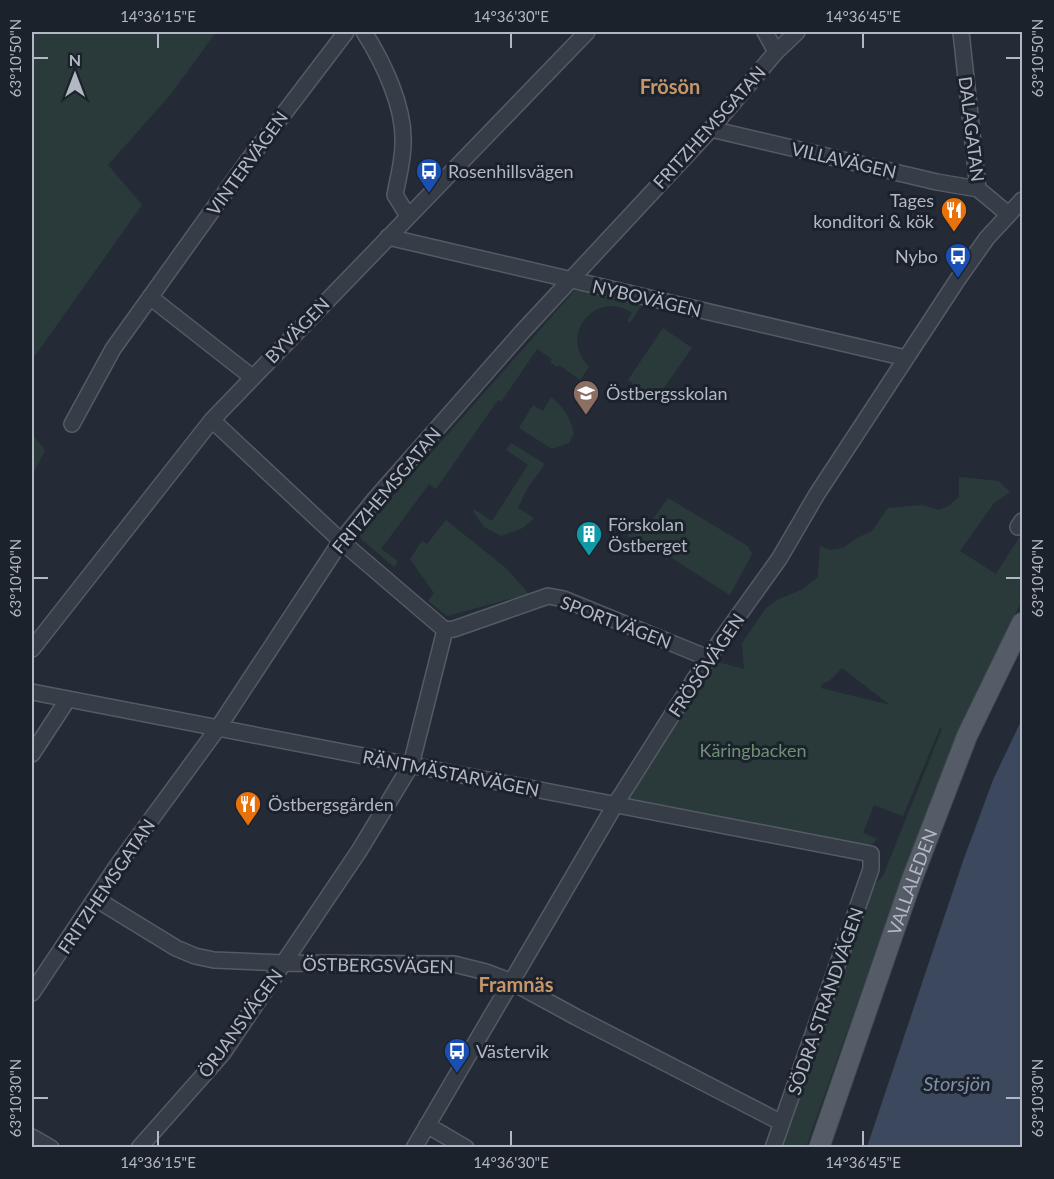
<svg xmlns="http://www.w3.org/2000/svg" width="1054" height="1179" font-family="Lato,sans-serif">
  <style>
    .green { fill: #2a3a3b; fill-rule: evenodd }
    .water { fill: #3b485d }
    .lines { fill: none; stroke-linecap: round; stroke-linejoin: round }
    .minor-casing { stroke: #555b65; stroke-width: 18 }
    .major-casing { stroke: #404650; stroke-width: 22 }
    .minor { stroke: #373d47; stroke-width: 15 }
    .major { stroke: #555c67; stroke-width: 20 }
    .ticks { fill: none; stroke: #b2b8c3; stroke-width: 2 }
    .labels { text-anchor: middle; dominant-baseline: central; stroke-width: 6; stroke-linejoin: round; paint-order: stroke }
    .street-label { font-size: 18px; fill: #b2b8c3; stroke: #1c222c }
    .poi-label { font-size: 18px; fill: #b2b8c3; stroke: #1c222c; text-anchor: start }
    .park-label { font-size: 18px; fill: #6c9176; stroke: #1c222c }
    .neighbourhood-label { font-size: 20px; font-weight: bold; fill: #c6966a; stroke: #1c222c }
    .water-label { font-size: 20px; font-style: italic; fill: #7d8ea8; stroke: #1c222c }
    .neatline { fill: none; stroke: #b2b8c3; stroke-width: 2 }
    .ticks-label { font-size: 15px; text-anchor: middle; fill: #b2b8c3 }
  </style>
  <rect width="100%" height="100%" fill="#242b36"/>
  <!-- green -->
  <path class="green" d="M 32,32 L 216,32 L 171,94 L 108,165 L 142,205 L 32,360 Z
    M 577,288 L 643,303 L 630,323 L 627,321 L 632,313 C 597,288 557,335 589,367 L 580,380 L 559,365 L 557,367 L 550,362 L 552,359 L 537,349 L 501,402 L 498,400 L 436,489 L 429,484 L 381,549 L 398,561 L 394,567 L 361,539 L 360,534 L 363,530 Z
    M 663,328 L 692,348 L 656,399 L 628,380 Z
    M 551,397 C 564,408 570,417 574,433 L 569,443 L 552,449 L 519,428 L 533,405 L 543,411 Z
    M 32,434 L 45,450 L 32,476 Z
    M 511,443 L 545,464 L 527,489 L 518,508 L 534,518 L 523,528 L 501,536 L 484,527 L 473,511 L 474,509 L 492,521 L 528,465 L 506,450 Z
    M 959,477 L 999,481 L 1010,492 L 994,503 L 960,551 L 996,574 L 1022,533 L 1022,600 L 958,734 L 893,902 L 806,1147 L 779,1147 L 872,887 L 883,876 L 942,729 L 940,728 L 903,816 L 874,805 L 863,833 L 877,839 L 866,850 L 623,803 L 714,661 L 744,669 L 742,643 L 766,608 L 779,599 L 803,589 L 818,577 L 820,546 L 830,550 L 843,548 L 857,538 L 872,531 L 888,508 L 923,505 L 939,510 L 948,506 L 959,497 ZM 842,668 L 890,705 L 821,688 L 822,684 L 829,681 Z
    M 668,498 L 748,546 L 752,554 L 730,595 L 670,557 L 667,559 L 627,536 L 634,524 L 645,530 Z
    M 446,520 L 506,568 L 529,594 L 447,616 L 428,601 L 434,593 L 410,559 L 422,541 L 427,544 Z"/>
  <!-- water -->
  <path class="water" d="M 1022,719 L 1022,1147 L 867,1147 L 963,861 L 993,780 Z"/>
  <g class="lines">
    <!-- minor casing -->
    <g class="minor-casing">
      <path id="minor" d="M 364,32 C 383,62 405,107 403,144 C 403,161 398,178 395,195 L 408,216
        M 765,32 L 776,52
        M 961,32 L 978,189 L 1008,214
        M 711,129 L 937,182 L 978,189
        M 388,237 L 906,358
        M 150,297 L 252,377
        M 212,420 L 341,541 L 445,630 L 454,629 L 548,596 L 564,599 L 708,658
        M 72,424 L 113,349 L 247,162 L 346,32
        M 1018,527 L 1022,521
        M 32,649 L 212,420 L 587,32
        M 32,692 L 871,854 L 871,869 L 773,1148
        M 32,754 L 68,699
        M 96,899 L 176,948 L 195,956 L 214,960 L 284,963 L 454,964 L 486,972 L 510,981 L 576,1017 L 782,1123
        M 32,993 L 117,866 L 218,728 L 341,541 L 375,499 L 522,332 L 711,129 L 776,52 L 797,32
        M 427,1125 L 466,1148
        M 32,1137 L 51,1148
        M 139,1148 L 223,1053 L 359,851 L 411,765 L 445,630
        M 414,1148 L 615,805 L 708,658 L 779,559 L 817,494 L 958,279 L 987,238 L 1022,200"/>
    </g>
    <!-- major casing -->
    <g class="major-casing">
      <g id="major">
        <path id="s1" d="M 819,1148 L 912,879 L 967,736 L 1022,623"/>
      </g>
    </g>
    <!-- minor -->
    <use href="#minor" class="minor"/>
    <!-- major -->
    <use href="#major" class="major"/>
  </g>
  <!-- ticks -->
  <path class="ticks" d="M 158,33 L 158,48M 511,33 L 511,48M 863,33 L 863,48M 33,58 L 48,58M 1006,58 L 1021,58M 33,578 L 48,578M 1006,578 L 1021,578M 33,1098 L 48,1098M 1006,1098 L 1021,1098M 158,1131 L 158,1146M 511,1131 L 511,1146M 863,1131 L 863,1146"/>
  <!-- icons -->
  <defs>
    <g id="bus-pin" transform="scale(1.35)"><path d="M0 17L-7.5 6A9.5 9.5 0 1 1 7.5 6Z" fill="#1a4fb4" stroke="#1c222c"/><path d="M-5-6H5V4H4V6H2V4H-2V6H-4V4H-5ZM-3.5-4V0h7V-4ZM-3.5 1.2v1.5H-2V1.2ZM2 1.2v1.5H3.5V1.2Z" fill="#fff"/></g>
    <g id="restaurant-pin" transform="scale(1.35)"><path d="M0 17L-7.5 6A9.5 9.5 0 1 1 7.5 6Z" fill="#e8710a" stroke="#1c222c"/><path d="M-5-6h1v4h1v-4h1v4h1v-4h1v5L-1.5 .5V6h-2V.5L-5-1ZM5-6V6H3V1.5H1.5Q1.5-4 5-6Z" fill="#fff"/></g>
    <g id="school-pin" transform="scale(1.35)"><path d="M0 17L-7.5 6A9.5 9.5 0 1 1 7.5 6Z" fill="#8d6e63" stroke="#1c222c"/><path d="M0-5L7-2L0 1L-7-2ZM-4 1L0 2.5L4 1V4Q0 6-4 4Z" fill="#fff"/></g>
    <g id="building-pin" transform="scale(1.35)"><path d="M0 17L-7.5 6A9.5 9.5 0 1 1 7.5 6Z" fill="#0f9aa8" stroke="#1c222c"/><path d="M-4-6H4V6H1V3H-1V6H-4ZM-2.5-4.3h1.7v1.8h-1.7ZM.8-4.3h1.7v1.8H.8ZM-2.5-1h1.7V.8h-1.7ZM.8-1h1.7V.8H.8Z" fill="#fff"/></g>
  </defs>
  <g fill-rule="evenodd">
    <use href="#bus-pin" x="429" y="171"/>
    <use href="#restaurant-pin" x="954" y="210"/>
    <use href="#bus-pin" x="958" y="256"/>
    <use href="#school-pin" x="586" y="393"/>
    <use href="#building-pin" x="589" y="534"/>
    <use href="#restaurant-pin" x="248" y="804"/>
    <use href="#bus-pin" x="457" y="1051"/>
  </g>
  <g class="labels">
    <!-- street labels -->
    <g class="street-label">
      <text transform="translate(709 127) rotate(-48)">FRITZHEMSGATAN</text>
      <text transform="translate(972 129) rotate(83)">DALAGATAN</text>
      <text transform="translate(844 160) rotate(13)">VILLAVÄGEN</text>
      <text transform="translate(247 163) rotate(-54)">VINTERVÄGEN</text>
      <text transform="translate(647 298) rotate(13)">NYBOVÄGEN</text>
      <text transform="translate(297 330) rotate(-46)">BYVÄGEN</text>
      <text transform="translate(386 490) rotate(-50)">FRITZHEMSGATAN</text>
      <text transform="translate(616 622) rotate(21)">SPORTVÄGEN</text>
      <text transform="translate(706 665) rotate(-56)">FRÖSÖVÄGEN</text>
      <text transform="translate(451 773) rotate(11)">RÄNTMÄSTARVÄGEN</text>
      <text stroke="none"><textPath href="#s1" startOffset="282">VALLALEDEN</textPath></text>
      <text transform="translate(106 886) rotate(-56)">FRITZHEMSGATAN</text>
      <text transform="translate(378 965) rotate(1)">ÖSTBERGSVÄGEN</text>
      <text transform="translate(825 1001) rotate(-71)">SÖDRA STRANDVÄGEN</text>
      <text transform="translate(240 1023) rotate(-54)">ÖRJANSVÄGEN</text>
    </g>
    <!-- poi labels -->
    <g class="poi-label">
      <text x="448" y="171">Rosenhillsvägen</text>
      <text x="934" y="200" text-anchor="end">Tages<tspan x="934" dy="21">konditori &amp; kök</tspan></text>
      <text x="938" y="256" text-anchor="end">Nybo</text>
      <text x="606" y="393">Östbergsskolan</text>
      <text x="608" y="524">Förskolan<tspan x="608" dy="21">Östberget</tspan></text>
      <text x="268" y="804">Östbergsgården</text>
      <text x="476" y="1051">Västervik</text>
    </g>
    <!-- park labels -->
    <g class="park-label">
      <text x="753" y="750">Käringbacken</text>
    </g>
    <!-- neighbourhood labels -->
    <g class="neighbourhood-label">
      <text x="670" y="86">Frösön</text>
      <text x="516" y="984">Framnäs</text>
    </g>
    <!-- water labels -->
    <g class="water-label">
      <text x="957" y="1083">Storsjön</text>
    </g>
  </g>
  <!-- border -->
  <rect width="1054" height="1179" fill="none" stroke="#1c222c" stroke-width="66"/>
  <!-- north arrow -->
  <g transform="translate(75 75)" stroke="#1c222c" stroke-width="4.5" paint-order="stroke">
  <path d="M0-4.5L10 22L0 15L-10 22Z" fill="#b2b8c3"/>
  <text y="-9" font-size="16" font-weight="bold" text-anchor="middle" fill="#b2b8c3">N</text>
  </g>
  <rect x="33" y="33" width="988" height="1113" class="neatline"/>
  <g class="ticks-label">
    <text x="158" y="22">14°36'15"E</text>
    <text x="511" y="22">14°36'30"E</text>
    <text x="863" y="22">14°36'45"E</text>
    <text transform="translate(16 58) rotate(-90)" y="5">63°10'50"N</text>
    <text transform="translate(1038 58) rotate(-90)" y="5">63°10'50"N</text>
    <text transform="translate(16 578) rotate(-90)" y="5">63°10'40"N</text>
    <text transform="translate(1038 578) rotate(-90)" y="5">63°10'40"N</text>
    <text transform="translate(16 1098) rotate(-90)" y="5">63°10'30"N</text>
    <text transform="translate(1038 1098) rotate(-90)" y="5">63°10'30"N</text>
    <text x="158" y="1168">14°36'15"E</text>
    <text x="511" y="1168">14°36'30"E</text>
    <text x="863" y="1168">14°36'45"E</text>
  </g>
</svg>
